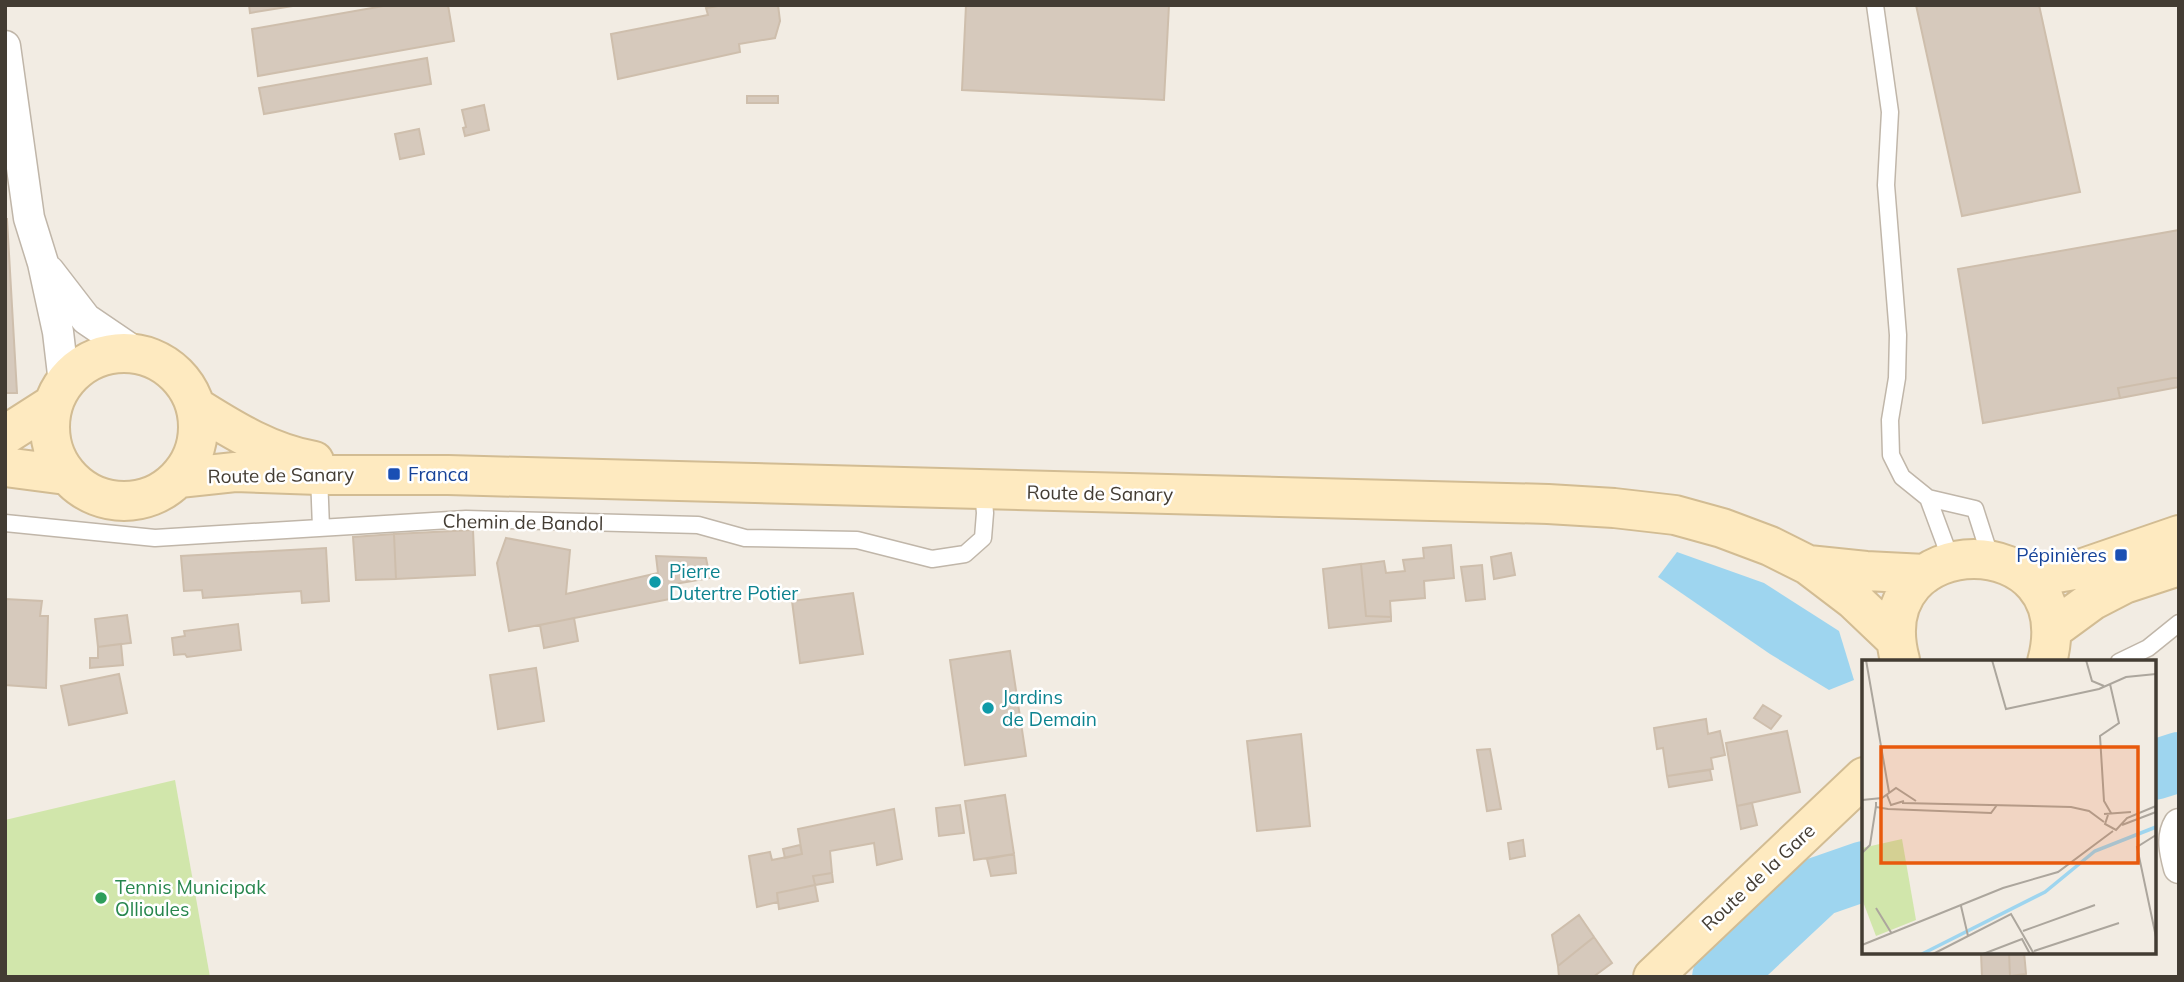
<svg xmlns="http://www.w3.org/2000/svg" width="2184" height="982" font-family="Mulish,sans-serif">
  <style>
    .green { fill: #d1e6ab }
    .water { fill: #9ed5ef }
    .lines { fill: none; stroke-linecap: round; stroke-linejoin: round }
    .river { stroke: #9ed5ef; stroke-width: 60 }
    .building { fill: #d6c9bc; stroke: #cebeac; stroke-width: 2 }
    .lane-casing { stroke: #c0b6a9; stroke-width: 19 }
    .street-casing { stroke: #c0b6a9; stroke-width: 33 }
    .secondary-casing { stroke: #d2bc93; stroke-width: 42 }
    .lane { stroke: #fff; stroke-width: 16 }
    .street { stroke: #fff; stroke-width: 30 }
    .secondary { stroke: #feeac0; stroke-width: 38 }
    .transit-dot { fill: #1a4fb4; stroke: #fff; stroke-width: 2.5 }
    .culture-dot { fill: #0f9aa8; stroke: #fff; stroke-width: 2.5 }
    .leisure-dot { fill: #2e9e5b; stroke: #fff; stroke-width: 2.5 }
    .labels { text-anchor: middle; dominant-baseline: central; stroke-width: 5; stroke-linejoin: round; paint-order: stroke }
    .transit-label { font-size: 19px; fill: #164399; stroke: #fff; text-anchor: start }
    .street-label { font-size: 19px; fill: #433c33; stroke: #fff }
    .culture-label { font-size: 19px; fill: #0d838f; stroke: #fff; text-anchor: start }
    .leisure-label { font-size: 19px; fill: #27864d; stroke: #fff; text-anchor: start }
    .inset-river { fill: none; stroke: #9ed5ef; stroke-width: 3.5 }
    .inset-road { fill: none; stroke: #aca69d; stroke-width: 2 }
    .view { fill: #e8590c; fill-opacity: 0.15; stroke: #e8590c; stroke-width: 3.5 }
    .inset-edge { fill: none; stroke: #433c33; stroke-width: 3.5 }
  </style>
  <rect width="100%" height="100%" fill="#f2ece3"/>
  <!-- green -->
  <path class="green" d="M 175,780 L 210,977 L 5,977 L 5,820 Z"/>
  <!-- water -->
  <path class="water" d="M 1677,552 L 1764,583 L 1839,631 L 1854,680 L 1829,690 L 1770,654 L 1658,577 Z"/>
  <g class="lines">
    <!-- river -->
    <path class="river" d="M 2154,770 L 2179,762
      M 1722,977 L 1818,887 L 1864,871"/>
  </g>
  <!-- building -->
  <path class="building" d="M 249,5 L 299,5 L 250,13 Z
    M 389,5 L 448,5 L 454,41 L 258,76 L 252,29 Z
    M 724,5 L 778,5 L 780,21 L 775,38 L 739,44 L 740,52 L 618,79 L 611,34 L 708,15 L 706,8 Z
    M 966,5 L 1169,5 L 1164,100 L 962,90 Z
    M 1916,5 L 2039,5 L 2080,192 L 1962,216 Z
    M 427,58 L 431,84 L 264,114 L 259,88 Z
    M 747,96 L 778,96 L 778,103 L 747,103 Z
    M 484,105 L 489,130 L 465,136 L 463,128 L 466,127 L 462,110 Z
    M 419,129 L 424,154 L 400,159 L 395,134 Z
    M 5,219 L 7,219 L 17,393 L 5,393 Z
    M 2179,230 L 2179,377 L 2118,388 L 2120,398 L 1983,423 L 1958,269 Z
    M 2179,377 L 2179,387 L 2120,398 L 2118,388 Z
    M 473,530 L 475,575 L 396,579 L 394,534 Z
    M 394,534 L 396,579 L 356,580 L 353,537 Z
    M 506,538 L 570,550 L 566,594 L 658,573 L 656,556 L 706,558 L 710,578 L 669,585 L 670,599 L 509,631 L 497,563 Z
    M 1451,545 L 1454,578 L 1424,581 L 1425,598 L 1390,601 L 1391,617 L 1366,616 L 1361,564 L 1384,561 L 1386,573 L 1405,571 L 1403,560 L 1424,558 L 1423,548 Z
    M 326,548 L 329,601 L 302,603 L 301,591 L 203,598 L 202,590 L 184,591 L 181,556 Z
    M 1511,553 L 1515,575 L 1494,579 L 1491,557 Z
    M 1361,564 L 1366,616 L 1391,617 L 1391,621 L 1329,628 L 1323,569 Z
    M 1482,565 L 1485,599 L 1466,601 L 1461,567 Z
    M 853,593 L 863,654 L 800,663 L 792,601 Z
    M 5,599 L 42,601 L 40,616 L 48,616 L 46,688 L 5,685 Z
    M 127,615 L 131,643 L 98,647 L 95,619 Z
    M 574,618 L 578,641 L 544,648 L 540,625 Z
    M 238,624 L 241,650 L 187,657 L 185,654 L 174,655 L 172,638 L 185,636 L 184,631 Z
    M 121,644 L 123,665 L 90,668 L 90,658 L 98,658 L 98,647 Z
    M 1010,651 L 1026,756 L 965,765 L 950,660 Z
    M 536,668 L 544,721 L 498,729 L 490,675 Z
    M 119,674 L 127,713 L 69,725 L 61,686 Z
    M 1763,705 L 1781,716 L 1771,729 L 1754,718 Z
    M 1706,719 L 1708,734 L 1720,731 L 1725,755 L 1711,758 L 1713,769 L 1667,776 L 1663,748 L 1657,749 L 1654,728 Z
    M 1787,731 L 1800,792 L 1737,806 L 1726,743 Z
    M 1301,734 L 1310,826 L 1257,831 L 1247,741 Z
    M 1490,749 L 1501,809 L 1487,811 L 1477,750 Z
    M 1710,770 L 1712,780 L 1669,787 L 1667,776 Z
    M 1005,795 L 1014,854 L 974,860 L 965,801 Z
    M 1752,803 L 1757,825 L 1741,829 L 1737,806 Z
    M 960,805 L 964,833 L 939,836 L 936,808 Z
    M 894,809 L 902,859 L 877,865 L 874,843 L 830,851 L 832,873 L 813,876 L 815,885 L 777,893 L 778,902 L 757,907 L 749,856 L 770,852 L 772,860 L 802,854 L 798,829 Z
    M 1523,840 L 1525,856 L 1510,859 L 1508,843 Z
    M 800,845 L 802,854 L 785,858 L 783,849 Z
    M 1014,854 L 1016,873 L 991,876 L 987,859 Z
    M 832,873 L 833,882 L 815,885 L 813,876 Z
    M 815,885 L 818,901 L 779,909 L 777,893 Z
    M 1579,915 L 1594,937 L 1558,966 L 1552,935 Z
    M 1594,937 L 1612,963 L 1593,977 L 1559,977 L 1558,966 Z
    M 2009,952 L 2024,952 L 2026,974 L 2010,976 Z
    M 2009,952 L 2010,976 L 1982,977 L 1981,953 Z"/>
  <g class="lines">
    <!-- lane casing -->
    <g class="lane-casing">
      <path id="lane" d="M 1875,5 L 1890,112 L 1886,185 L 1898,335 L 1897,378 L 1890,420 L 1891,455 L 1902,477 L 1928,498 L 1975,509 L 1991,559
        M 319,475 L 321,528
        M 1928,498 L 1951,560
        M 5,523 L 155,538 L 466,519 L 698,525 L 745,538 L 857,540 L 932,559 L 965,554 L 983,538 L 985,513 L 983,490
        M 2119,662 L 2148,648 L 2179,623"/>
    </g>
    <!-- street casing -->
    <g class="street-casing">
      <path id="street" d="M 5,46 L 29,218 L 43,263 L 58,332 L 64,383
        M 49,271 L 86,319 L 139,355
        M 2179,824 C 2171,837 2175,853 2179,868"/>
    </g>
    <!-- secondary casing -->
    <g class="secondary-casing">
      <path id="secondary" d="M50 427a74 74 0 1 1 148 0a74 74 0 1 1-148 0Z
        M 196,407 C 234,431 270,453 314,461
        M 5,435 L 52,405
        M 5,467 L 66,475
        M 179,478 L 235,472 L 319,475 L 448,475 L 1548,504 L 1614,508 L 1675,515 L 1722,528 L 1770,546 L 1808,565 L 1854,600 L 1896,640
        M 1808,565 L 1866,571 L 1925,574
        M 2028,578 L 2080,569 L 2179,535
        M 2052,630 L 2093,600 L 2124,584 L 2179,566
        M 1900,660 C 1864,526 2084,524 2047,662
        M 1653,977 L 1864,777"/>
    </g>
    <!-- lane -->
    <use href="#lane" class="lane"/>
    <!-- street -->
    <use href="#street" class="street"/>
    <!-- secondary -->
    <use href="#secondary" class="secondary"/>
  </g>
  <!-- markers -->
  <g class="transit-dot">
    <rect x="387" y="467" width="14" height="14" rx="3.5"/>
    <rect x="2114" y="548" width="14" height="14" rx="3.5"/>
  </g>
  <g class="culture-dot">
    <circle cx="655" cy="582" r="7"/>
    <circle cx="988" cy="708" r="7"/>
  </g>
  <circle class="leisure-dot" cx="101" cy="898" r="7"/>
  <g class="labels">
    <!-- transit labels -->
    <g class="transit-label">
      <text x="408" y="474">Franca</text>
      <text x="2107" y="555" text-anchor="end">Pépinières</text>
    </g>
    <!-- street labels -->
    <g class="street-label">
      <text transform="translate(281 475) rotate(-1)">Route de Sanary</text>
      <text transform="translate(1100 493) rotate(1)">Route de Sanary</text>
      <text transform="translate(523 522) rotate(1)">Chemin de Bandol</text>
      <text transform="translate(1758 877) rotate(-43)">Route de la Gare</text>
    </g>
    <!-- culture labels -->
    <g class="culture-label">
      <text x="669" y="571">Pierre<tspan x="669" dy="22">Dutertre Potier</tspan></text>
      <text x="1002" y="697">Jardins<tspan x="1002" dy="22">de Demain</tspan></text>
    </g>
    <!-- leisure labels -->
    <g class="leisure-label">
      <text x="115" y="887">Tennis Municipak<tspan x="115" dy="22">Ollioules</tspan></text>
    </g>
  </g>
  <!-- overview -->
  <g transform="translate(1862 660)">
    <rect width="294" height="294" fill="#f2ece3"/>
    <path d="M 40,179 L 54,260 L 14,276 L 0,239 L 0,188 Z" fill="#d1e6ab"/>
    <path class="inset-river" d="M 60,294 L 183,232 L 233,191 L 294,167"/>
    <path class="inset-road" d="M 4,0 L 27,132M 130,0 L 144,49 L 237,29 L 264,17 L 294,14M 224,0 L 230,21 L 242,26M 248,24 L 257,63 L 238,76 L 242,141 L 249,153M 25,135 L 29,145 L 42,141M 0,140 L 20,138 L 34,128 L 54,141M 14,142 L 14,147 L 26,149 L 129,153 L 135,145M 40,143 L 209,147 L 227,151 L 242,162M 242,154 L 269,152M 246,155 L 243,164 L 254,170 L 265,158 L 294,146M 260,165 L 294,152M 294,175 L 275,187 L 294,277M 0,193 L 8,185 L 14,146M 99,246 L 106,276M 14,248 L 30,274M 161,271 L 233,245M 0,285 L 141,228 L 196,212 L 251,171M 172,291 L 257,263M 71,294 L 149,254 L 172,294M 121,294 L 160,279 L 168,294"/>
    <path class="view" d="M 19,87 L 276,87 L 276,203 L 19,203 Z"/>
    <rect width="294" height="294" class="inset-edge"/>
  </g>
  <!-- border -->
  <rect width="2184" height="982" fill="none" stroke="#433c33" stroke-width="14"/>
</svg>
